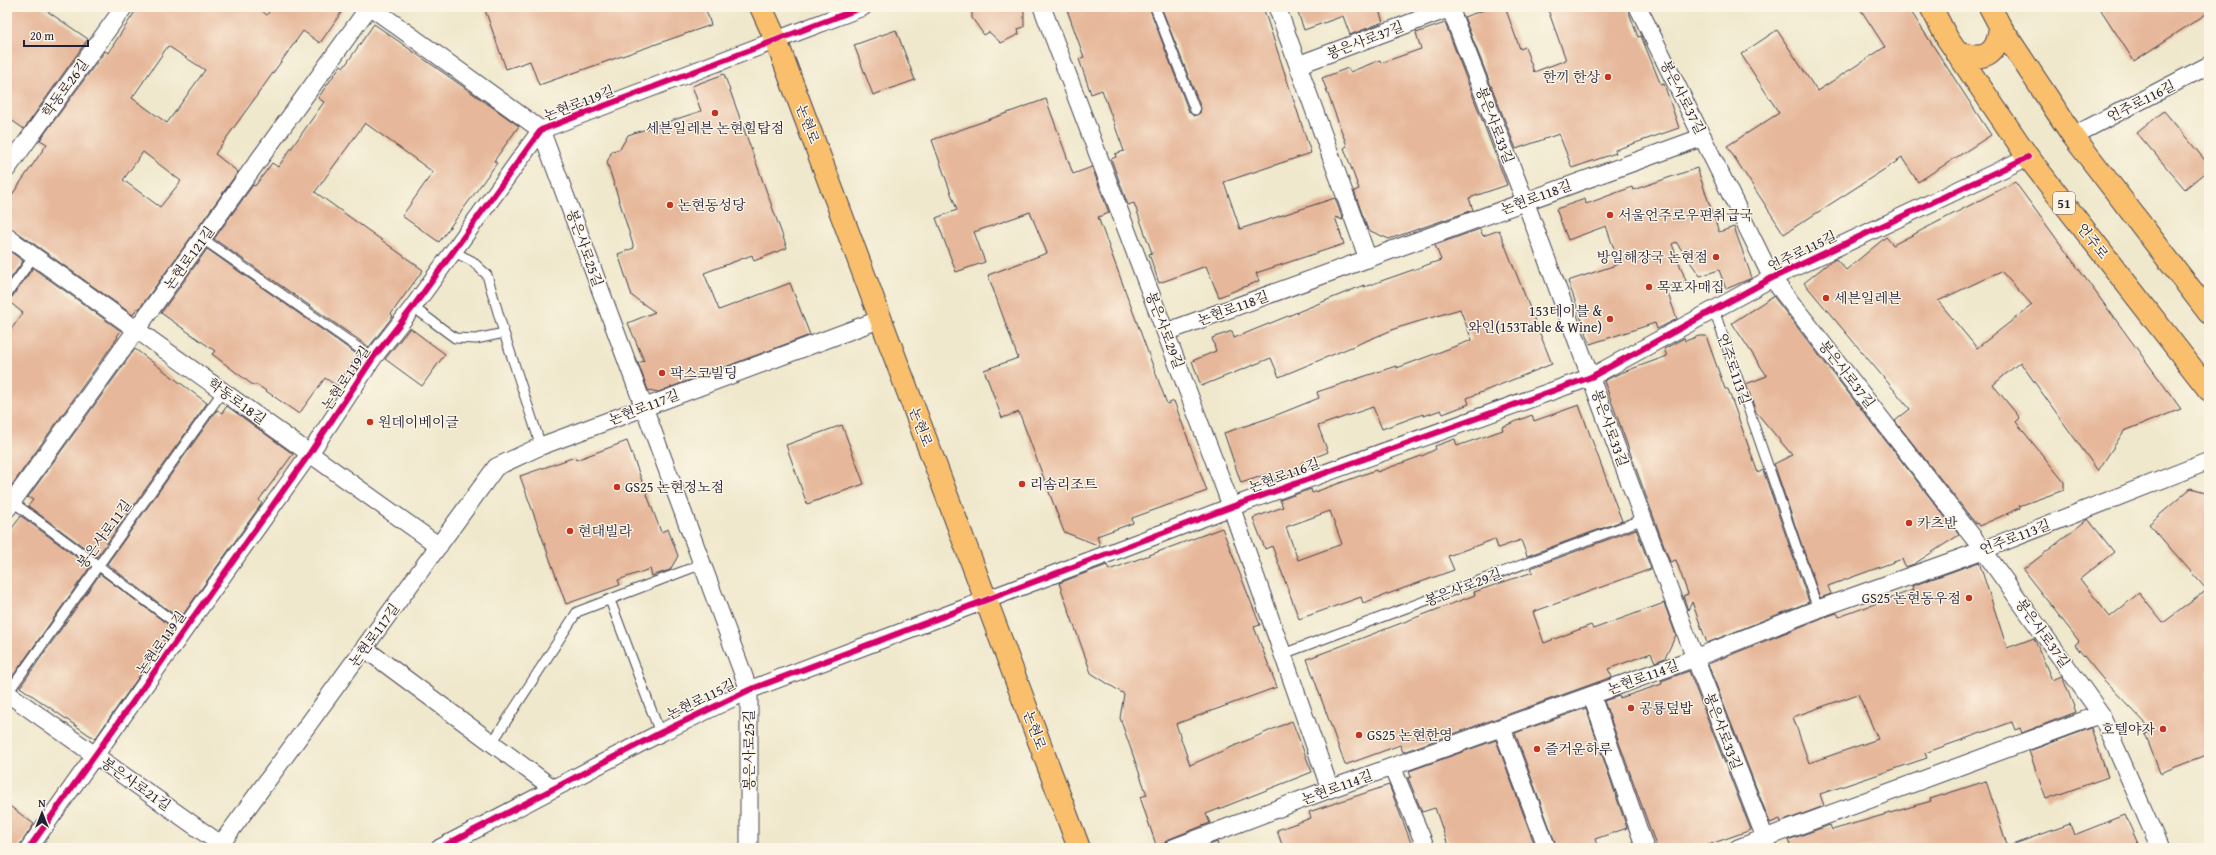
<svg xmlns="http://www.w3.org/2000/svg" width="2216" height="855" font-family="'Gentium Book Plus','Noto Serif KR',serif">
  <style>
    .building { fill: #e6b79a; fill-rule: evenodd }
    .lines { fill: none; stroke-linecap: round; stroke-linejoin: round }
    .lane-casing { stroke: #414051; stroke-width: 11 }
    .street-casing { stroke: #414051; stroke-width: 19 }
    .primary-casing { stroke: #414051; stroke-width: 24 }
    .lane { stroke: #fff; stroke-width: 9 }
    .street { stroke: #fff; stroke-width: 17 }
    .primary { stroke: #f9bf6d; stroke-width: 22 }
    .cycleway-casing { stroke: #fcf5e5; stroke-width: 8 }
    .cycleway { stroke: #d6006c; stroke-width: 6 }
    .poi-dot { fill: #c8321e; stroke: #fcf5e5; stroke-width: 1.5 }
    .labels { text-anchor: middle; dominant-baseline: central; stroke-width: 3; stroke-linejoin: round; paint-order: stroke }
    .shield { fill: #fcf5e5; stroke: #63616e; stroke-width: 1 }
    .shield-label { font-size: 13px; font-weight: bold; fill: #22223b }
    .street-label { font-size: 14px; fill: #22223b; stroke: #fcf5e5 }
    .poi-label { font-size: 14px; fill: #22223b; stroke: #fcf5e5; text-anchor: start }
  </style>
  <rect width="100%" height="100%" fill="#fcf5e5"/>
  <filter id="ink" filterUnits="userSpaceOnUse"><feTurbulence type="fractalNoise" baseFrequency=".025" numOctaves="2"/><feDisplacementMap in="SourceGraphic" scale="8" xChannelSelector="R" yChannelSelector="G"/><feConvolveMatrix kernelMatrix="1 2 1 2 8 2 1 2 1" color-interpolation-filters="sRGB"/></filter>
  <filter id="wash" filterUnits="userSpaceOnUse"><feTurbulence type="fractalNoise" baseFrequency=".012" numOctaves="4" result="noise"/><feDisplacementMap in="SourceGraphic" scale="16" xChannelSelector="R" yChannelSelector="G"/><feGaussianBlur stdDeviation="0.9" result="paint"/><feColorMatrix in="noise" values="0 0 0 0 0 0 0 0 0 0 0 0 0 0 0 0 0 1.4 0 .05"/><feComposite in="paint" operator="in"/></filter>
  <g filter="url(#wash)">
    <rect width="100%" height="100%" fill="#efe8cc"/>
    <g id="blocks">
      <!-- building -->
      <path class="building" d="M 7,7 L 41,7 L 88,39 L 24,129 L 7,117 Z
        M 138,7 L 257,7 L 267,15 L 272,7 L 345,7 L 320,43 L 303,31 L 215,154 L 238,172 L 139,309 L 137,308 L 133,315 L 13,229 L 7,227 L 7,202 L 47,144 L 40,140 L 105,51 L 108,53 ZM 168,46 L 205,70 L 167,123 L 132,98 ZM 143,152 L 181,181 L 160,207 L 123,180 Z
        M 484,7 L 705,7 L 711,25 L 539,85 L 530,61 L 506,69 Z
        M 972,7 L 1024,7 L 1024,27 L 1018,29 L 1019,34 L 1001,43 L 989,32 L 984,35 L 972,18 Z
        M 1066,7 L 1149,7 L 1189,112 L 1194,116 L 1200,113 L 1201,108 L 1161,7 L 1263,7 L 1311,153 L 1224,182 L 1240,229 L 1335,198 L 1343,220 L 1335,217 L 1344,244 L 1256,273 L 1259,281 L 1219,297 L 1206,266 L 1159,283 L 1149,254 L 1152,253 L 1134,203 L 1128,205 L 1111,159 L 1116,157 L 1115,154 L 1124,151 L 1102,90 L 1091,94 L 1079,59 L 1084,57 Z
        M 1296,7 L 1378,7 L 1383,22 L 1350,35 L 1343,16 L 1304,30 Z
        M 1493,7 L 1505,7 L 1520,49 L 1525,47 L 1534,72 L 1566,60 L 1547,7 L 1627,7 L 1638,37 L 1641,36 L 1661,85 L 1664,84 L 1679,128 L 1615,150 L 1616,153 L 1572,168 L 1559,134 L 1516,149 L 1464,17 Z
        M 1859,7 L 1908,7 L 1991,135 L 1918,182 L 1902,158 L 1784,234 L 1727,146 L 1779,113 L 1741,54 L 1777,30 L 1817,91 L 1885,47 Z
        M 2099,7 L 2209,7 L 2209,12 L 2134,61 Z
        M 1445,23 L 1507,185 L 1469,198 L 1473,210 L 1389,239 L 1368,230 L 1354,191 L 1359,189 L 1344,148 L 1347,146 L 1322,78 L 1348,68 L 1350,72 L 1380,60 L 1381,63 L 1421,49 L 1416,33 Z
        M 374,24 L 519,126 L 494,161 L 497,163 L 439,242 L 402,216 L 433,172 L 365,123 L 315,192 L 423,270 L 391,314 L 393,316 L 369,347 L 214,239 L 253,185 L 255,186 L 272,163 L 278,167 L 324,102 L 318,98 L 341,65 L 344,67 Z
        M 896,30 L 915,80 L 873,95 L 854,45 Z
        M 724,74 L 787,248 L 754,261 L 752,255 L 704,273 L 719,310 L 790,283 L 810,335 L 658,392 L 648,390 L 638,363 L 644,361 L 628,323 L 655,312 L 632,296 L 618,254 L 634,248 L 607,162 L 612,151 L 620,149 L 628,135 L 701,111 L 692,86 Z
        M 1046,99 L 1073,174 L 1092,167 L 1109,213 L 1098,217 L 1167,404 L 1174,401 L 1207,491 L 1132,518 L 1133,523 L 1097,536 L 1100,546 L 1064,532 L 1019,412 L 1002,418 L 984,370 L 1018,358 L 988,275 L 1047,253 L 1030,212 L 974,232 L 985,262 L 956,272 L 936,218 L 957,210 L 932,140 Z
        M 2164,111 L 2209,165 L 2209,169 L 2185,189 L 2137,133 Z
        M 1697,168 L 1719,232 L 1734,227 L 1752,278 L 1726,289 L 1719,270 L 1700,276 L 1676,242 L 1672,244 L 1686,281 L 1666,288 L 1677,319 L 1657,329 L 1655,323 L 1590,344 L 1568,281 L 1619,264 L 1606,226 L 1568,240 L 1556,209 L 1585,199 L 1586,204 L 1632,187 L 1633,190 Z
        M 2015,182 L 2181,409 L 2124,431 L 2098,471 L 2020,362 L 1993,385 L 2020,418 L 2016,422 L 2064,482 L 2064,490 L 2019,506 L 2020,508 L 1979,526 L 1977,523 L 1976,524 L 1895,421 L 1910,409 L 1804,283 L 1830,262 L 1836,259 L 1846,270 L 1886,237 L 1893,245 ZM 2001,271 L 2032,305 L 1977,348 L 1938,301 Z
        M 1480,229 L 1483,236 L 1499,230 L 1552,364 L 1467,398 L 1469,404 L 1443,414 L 1441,410 L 1424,416 L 1423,414 L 1382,429 L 1373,407 L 1318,426 L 1328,452 L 1301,463 L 1304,470 L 1273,481 L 1271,473 L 1241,483 L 1224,433 L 1269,418 L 1319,398 L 1317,392 L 1396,366 L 1397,368 L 1472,340 L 1460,309 L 1397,328 L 1279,377 L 1271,358 L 1201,386 L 1192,361 L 1216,351 L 1212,338 L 1232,331 L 1234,338 L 1364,285 L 1364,287 L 1441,260 L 1435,245 Z
        M 7,249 L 23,261 L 7,284 Z
        M 207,249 L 358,355 L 337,386 L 325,378 L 299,414 L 256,384 L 254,386 L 212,354 L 215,351 L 161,313 Z
        M 33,268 L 121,331 L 117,336 L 118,337 L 12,485 L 7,481 L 7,335 L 23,313 L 7,300 L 12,297 Z
        M 1773,296 L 1959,535 L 1914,564 L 1905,567 L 1902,559 L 1828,586 L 1831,594 L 1820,598 L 1774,464 L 1792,455 L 1756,412 L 1746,384 L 1767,376 L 1732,323 Z
        M 410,328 L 445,354 L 422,386 L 385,359 Z
        M 1699,336 L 1706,336 L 1725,389 L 1728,389 L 1758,473 L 1763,470 L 1809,602 L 1707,643 L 1692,602 L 1688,610 L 1683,596 L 1688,594 L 1676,560 L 1670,562 L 1604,381 L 1618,374 L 1667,356 L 1664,349 L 1684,338 L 1685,341 Z
        M 135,349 L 207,403 L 97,557 L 28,506 L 33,500 L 28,497 Z
        M 1579,405 L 1622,521 L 1527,556 L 1521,540 L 1498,548 L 1495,539 L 1448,556 L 1454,570 L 1363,603 L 1361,597 L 1299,619 L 1272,546 L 1265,549 L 1253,518 L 1283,507 L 1280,500 L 1311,489 L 1312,493 L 1376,470 L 1377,472 L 1424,455 L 1436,449 L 1435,446 L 1455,439 L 1457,446 L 1503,430 L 1502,427 L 1532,415 L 1534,421 ZM 1330,511 L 1342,544 L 1298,560 L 1286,527 Z
        M 227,406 L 293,454 L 259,500 L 262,503 L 180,619 L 107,564 L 217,410 L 222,413 Z
        M 842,425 L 864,484 L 807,504 L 786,445 Z
        M 627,441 L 661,532 L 668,529 L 678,556 L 670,570 L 652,576 L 650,569 L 618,580 L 620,585 L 566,604 L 520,476 L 575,457 L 576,460 Z
        M 2191,488 L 2209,493 L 2209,754 L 2160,773 L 2145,734 L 2153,731 L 2102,678 L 2075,645 L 2079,641 L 2023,570 L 2088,519 L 2114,552 L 2080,579 L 2110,617 L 2139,593 L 2163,623 L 2207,590 L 2149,524 Z
        M 21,516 L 90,567 L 10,680 L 7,678 L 7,535 Z
        M 1222,528 L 1260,625 L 1254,627 L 1277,687 L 1176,724 L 1190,765 L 1292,721 L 1312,772 L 1206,814 L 1210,823 L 1169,839 L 1165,842 L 1163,848 L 1157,848 L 1140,797 L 1147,795 L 1120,718 L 1124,694 L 1091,673 L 1059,583 L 1107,565 L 1109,570 Z
        M 1636,529 L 1651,569 L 1533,612 L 1544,643 L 1591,625 L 1593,629 L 1664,603 L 1676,635 L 1665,658 L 1655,662 L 1651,653 L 1608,669 L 1612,677 L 1403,752 L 1400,745 L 1345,765 L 1307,659 L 1475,595 L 1474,592 L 1533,572 L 1531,568 Z
        M 1979,562 L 2007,648 L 2034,638 L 2052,680 L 2062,676 L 2076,712 L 2022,733 L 2020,728 L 2015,730 L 2012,722 L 1925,753 L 1927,758 L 1820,794 L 1824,806 L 1781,822 L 1780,819 L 1770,823 L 1708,664 L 1822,618 L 1837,613 L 1839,617 L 1913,590 L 1912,586 ZM 1858,694 L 1878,739 L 1809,763 L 1793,717 Z
        M 100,574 L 173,628 L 95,739 L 20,687 Z
        M 1689,671 L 1751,830 L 1699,848 L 1657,848 L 1604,701 L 1619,696 L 1620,698 L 1662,684 L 1661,681 Z
        M 1586,708 L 1627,828 L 1595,839 L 1598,848 L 1557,848 L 1515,733 Z
        M 2091,728 L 2108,777 L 2046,799 L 2029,751 Z
        M 1496,740 L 1536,848 L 1449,848 L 1435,808 L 1422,812 L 1408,778 L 1411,777 L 1409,771 Z
        M 1986,781 L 2008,848 L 1791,848 L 1788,840 L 1830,825 L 1832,830 L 1931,801 L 1930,799 Z
        M 1389,785 L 1413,848 L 1283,848 L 1277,830 L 1311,818 L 1309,812 Z
        M 7,804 L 34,824 L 18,848 L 7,848 Z
        M 2125,815 L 2140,848 L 2009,848 L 2009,846 L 2070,824 L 2074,835 Z
        M 1217,842 L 1219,848 L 1201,848 Z"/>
    </g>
  </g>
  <g filter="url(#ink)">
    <use href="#blocks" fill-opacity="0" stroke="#414051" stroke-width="1"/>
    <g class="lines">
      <!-- lane casing -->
      <g class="lane-casing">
        <path id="lane" d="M 1155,7 L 1195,110
          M 203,239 L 373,358
          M 452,251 L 472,261 L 487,275 L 504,333 L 541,446
          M 7,294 L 34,256
          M 413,307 L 455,338 L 476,339 L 504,333
          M 1714,310 L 1818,609
          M 10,500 L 185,630
          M 610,600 L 660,733
          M 1283,654 L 1644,519
          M 7,694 L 223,391
          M 492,743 L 577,612 L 702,564"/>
      </g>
      <!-- street casing -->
      <g class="street-casing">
        <path id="street" d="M 371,7 L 541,130 L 749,690 L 749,848
          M 1042,7 L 1226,492 L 1330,789
          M 1277,7 L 1368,259
          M 1638,7 L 1772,278 L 1983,550 L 2101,714 L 2160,848
          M 1450,8 L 1525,201 L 1695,658 L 1769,848
          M 1298,65 L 1453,7
          M 2073,136 L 2209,65
          M 7,169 L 124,7
          M 7,237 L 439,546
          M 1166,332 L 1703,137
          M 7,509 L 369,7
          M 364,648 L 554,789
          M 7,693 L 226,848
          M 1592,696 L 1645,848
          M 1502,728 L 1547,848
          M 1392,767 L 1426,848
          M 221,844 L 496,467 L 541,446 L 881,319
          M 29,848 L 310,453 L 373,358 L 413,307 L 541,130 L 863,7
          M 440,848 L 660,733 L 749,690 L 1231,507 L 1591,377 L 1772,278 L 2028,157
          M 1173,848 L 1330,789 L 1695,658 L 1818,609 L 1983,550 L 2209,461
          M 1738,848 L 2101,714"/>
      </g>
      <!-- primary casing -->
      <g class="primary-casing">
        <path id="primary" d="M 761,7 L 776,40 L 1079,848
          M 1931,7 L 1947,38 L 2028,157 L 2209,390
          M 1990,7 L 2000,26 L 2073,136 L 2209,313
          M 1956,52 C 1983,62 1998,56 2000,26"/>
      </g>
      <!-- lane -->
      <use href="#lane" class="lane"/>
      <!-- street -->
      <use href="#street" class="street"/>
      <!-- primary -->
      <use href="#primary" class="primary"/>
      <!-- cycleway casing -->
      <g class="cycleway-casing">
        <path id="cycleway" d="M 29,848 L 310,453 L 373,358 L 413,307 L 541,130 L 863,7
          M 440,848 L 660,733 L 749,690 L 1231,507 L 1591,377 L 1772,278 L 2028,157"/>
      </g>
      <!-- cycleway -->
      <use href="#cycleway" class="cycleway"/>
    </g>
  </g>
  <!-- markers -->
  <g class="poi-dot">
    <circle cx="1608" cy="77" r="4"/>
    <circle cx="715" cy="113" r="4"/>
    <circle cx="670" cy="205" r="4"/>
    <circle cx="1610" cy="215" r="4"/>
    <circle cx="1716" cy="257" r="4"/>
    <circle cx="1649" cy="287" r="4"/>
    <circle cx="1826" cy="298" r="4"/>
    <circle cx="1610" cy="319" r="4"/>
    <circle cx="662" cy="373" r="4"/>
    <circle cx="370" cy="422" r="4"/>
    <circle cx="1022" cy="484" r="4"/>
    <circle cx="617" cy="487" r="4"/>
    <circle cx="1909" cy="523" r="4"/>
    <circle cx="570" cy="531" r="4"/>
    <circle cx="1969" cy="598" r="4"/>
    <circle cx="1631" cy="708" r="4"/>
    <circle cx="2163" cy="729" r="4"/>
    <circle cx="1359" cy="735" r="4"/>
    <circle cx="1537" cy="749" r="4"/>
  </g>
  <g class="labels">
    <!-- shield labels -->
    <rect class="shield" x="2053" y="192" width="22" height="22" rx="3"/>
    <g class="shield-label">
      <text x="2064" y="203">51</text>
    </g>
    <!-- street labels -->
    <g class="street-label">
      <text transform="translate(1365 40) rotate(-21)">봉은사로37길</text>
      <text transform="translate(65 88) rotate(-54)">학동로26길</text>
      <text transform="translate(1683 97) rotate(63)">봉은사로37길</text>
      <text transform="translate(2141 101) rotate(-27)">언주로116길</text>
      <text transform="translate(579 103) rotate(-21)">논현로119길</text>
      <text transform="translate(808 124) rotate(69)">논현로</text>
      <text transform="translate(1495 125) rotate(69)">봉은사로33길</text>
      <text transform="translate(1536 197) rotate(-20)">논현로118길</text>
      <text transform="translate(2093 241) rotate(52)">언주로</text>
      <text transform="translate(585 248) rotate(70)">봉은사로25길</text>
      <text transform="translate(1802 251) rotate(-26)">언주로115길</text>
      <text transform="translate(189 258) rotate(-54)">논현로121길</text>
      <text transform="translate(1233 308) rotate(-20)">논현로118길</text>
      <text transform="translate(1165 330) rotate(69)">봉은사로29길</text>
      <text transform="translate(1734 369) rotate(71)">언주로113길</text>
      <text transform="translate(1847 374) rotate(52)">봉은사로37길</text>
      <text transform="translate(346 378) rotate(-56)">논현로119길</text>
      <text transform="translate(237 401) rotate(36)">학동로18길</text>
      <text transform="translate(644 407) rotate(-21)">논현로117길</text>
      <text transform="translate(921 427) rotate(69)">논현로</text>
      <text transform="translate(1610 428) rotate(70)">봉은사로33길</text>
      <text transform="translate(1284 475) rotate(-20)">논현로116길</text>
      <text transform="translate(104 534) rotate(-54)">봉은사로11길</text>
      <text transform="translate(2015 537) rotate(-21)">언주로113길</text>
      <text transform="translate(1463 587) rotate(-21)">봉은사로29길</text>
      <text transform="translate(2043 633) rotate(54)">봉은사로37길</text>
      <text transform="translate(374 635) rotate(-54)">논현로117길</text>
      <text transform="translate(161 643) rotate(-55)">논현로119길</text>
      <text transform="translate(1643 677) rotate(-20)">논현로114길</text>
      <text transform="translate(701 699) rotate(-26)">논현로115길</text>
      <text transform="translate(1035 730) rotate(70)">논현로</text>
      <text transform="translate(1723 731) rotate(69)">봉은사로33길</text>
      <text transform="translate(749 750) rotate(-90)">봉은사로25길</text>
      <text transform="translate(136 784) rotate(35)">봉은사로21길</text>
      <text transform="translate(1337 787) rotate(-20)">논현로114길</text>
    </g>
    <!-- poi labels -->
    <g class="poi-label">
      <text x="1600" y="77" text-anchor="end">한끼 한상</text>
      <text x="715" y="128" text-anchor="middle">세븐일레븐 논현힐탑점</text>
      <text x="678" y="205">논현동성당</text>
      <text x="1618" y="215">서울언주로우편취급국</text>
      <text x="1708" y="257" text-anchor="end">방일해장국 논현점</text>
      <text x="1657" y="287">목포자매집</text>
      <text x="1834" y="298">세븐일레븐</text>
      <text x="1602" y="311" text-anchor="end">153테이블 &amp;<tspan x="1602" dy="16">와인(153Table &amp; Wine)</tspan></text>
      <text x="670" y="373">팍스코빌딩</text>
      <text x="378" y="422">원데이베이글</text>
      <text x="1030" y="484">리솜리조트</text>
      <text x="625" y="487">GS25 논현정노점</text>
      <text x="1917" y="523">카츠반</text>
      <text x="578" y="531">현대빌라</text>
      <text x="1961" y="598" text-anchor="end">GS25 논현동우점</text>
      <text x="1639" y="708">공룡덮밥</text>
      <text x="2155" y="729" text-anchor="end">호텔야자</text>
      <text x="1367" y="735">GS25 논현한영</text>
      <text x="1545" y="749">즐거운하루</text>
    </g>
  </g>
  <!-- margin -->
  <rect width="2216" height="855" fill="none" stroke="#fcf5e5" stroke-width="24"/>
  <!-- north arrow -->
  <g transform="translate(42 813)" stroke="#fcf5e5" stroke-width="3" paint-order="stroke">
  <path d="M0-3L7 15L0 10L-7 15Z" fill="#22223b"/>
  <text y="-6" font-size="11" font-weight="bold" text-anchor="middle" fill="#22223b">N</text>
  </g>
  <!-- scale -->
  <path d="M24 40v6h64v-6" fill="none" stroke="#22223b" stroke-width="2"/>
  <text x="30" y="40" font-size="12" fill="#22223b" stroke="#fcf5e5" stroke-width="3" paint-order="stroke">20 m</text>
</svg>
